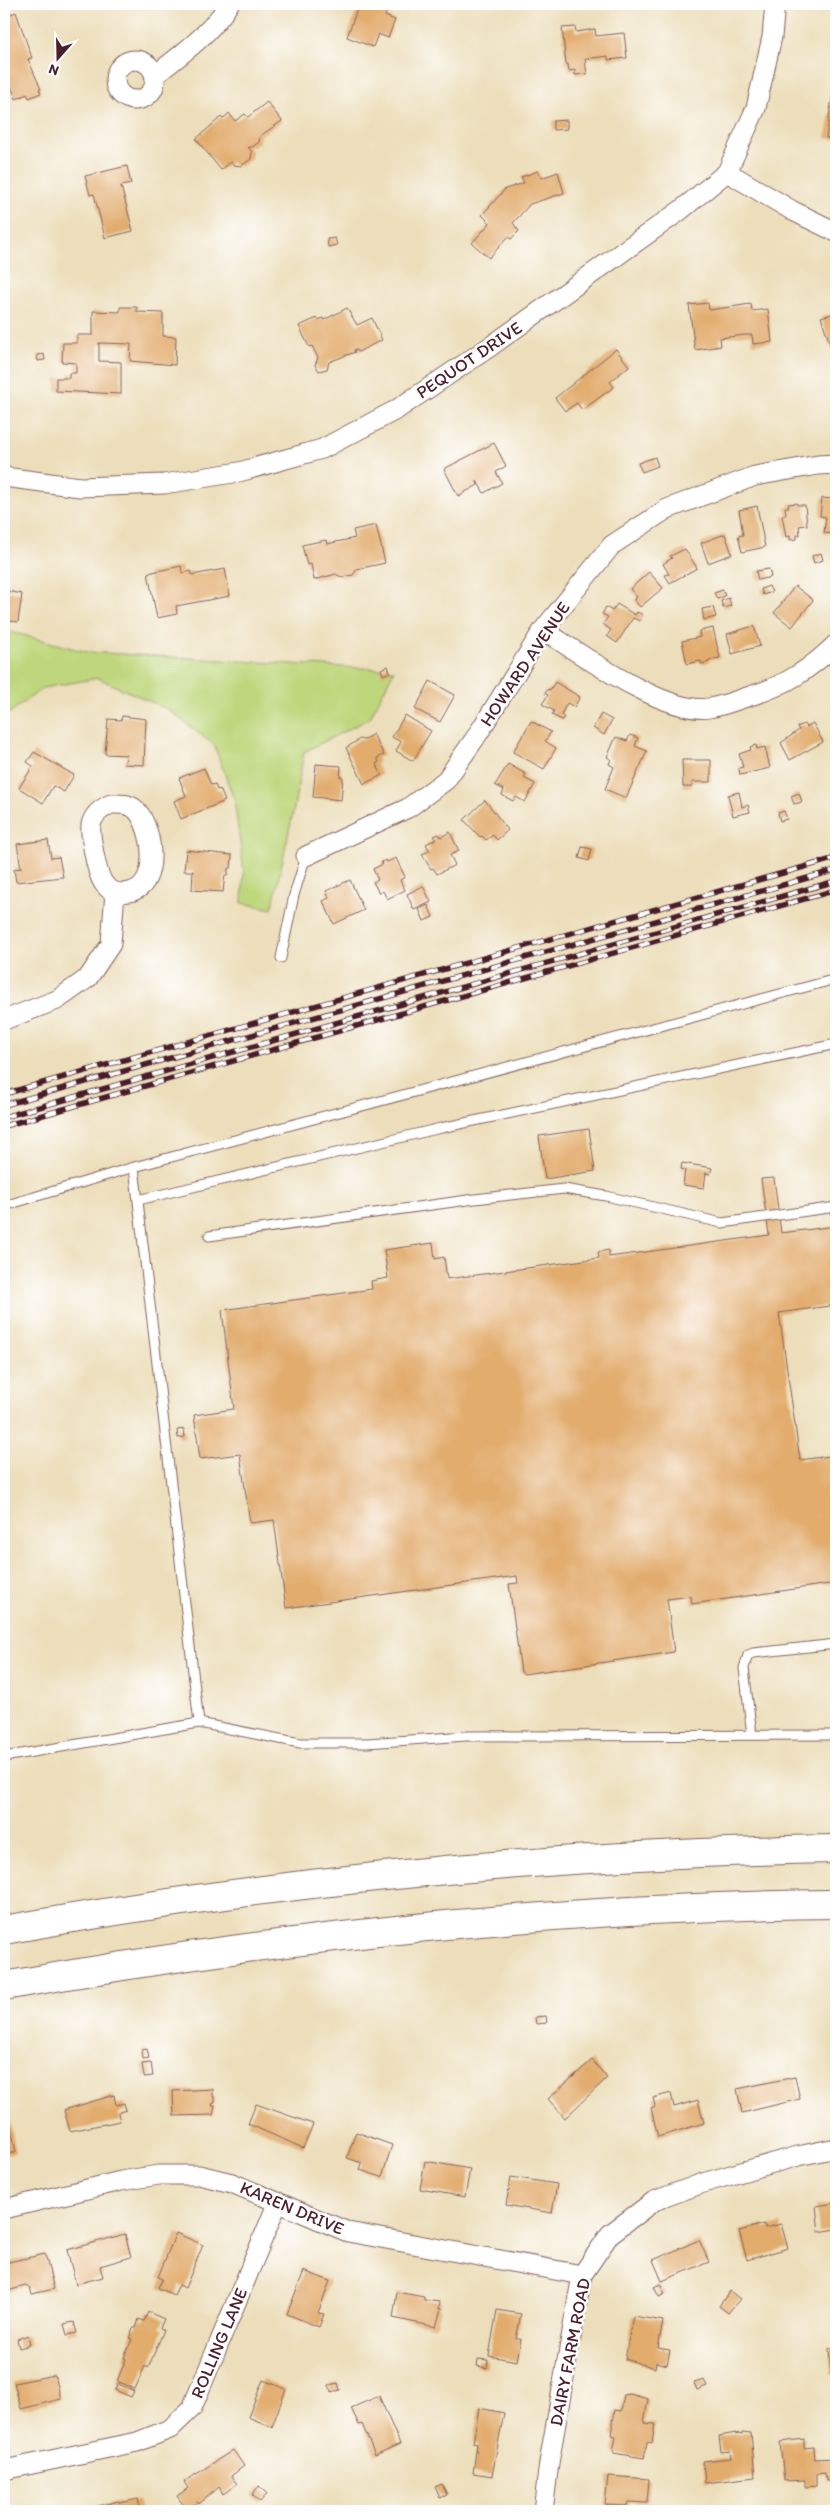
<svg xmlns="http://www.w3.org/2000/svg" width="840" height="2515" font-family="Itim,sans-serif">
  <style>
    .green { fill: #bed77b; stroke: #847b53 }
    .building { fill: #e2ac6d }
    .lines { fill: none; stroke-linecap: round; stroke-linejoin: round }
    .service-casing { stroke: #83625d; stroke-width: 11 }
    .minor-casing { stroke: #83625d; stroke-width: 21 }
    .motorway-casing { stroke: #83625d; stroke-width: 30 }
    .service { stroke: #fff; stroke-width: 9 }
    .minor { stroke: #fff; stroke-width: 19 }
    .motorway { stroke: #fff; stroke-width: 28 }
    .rail-casing { stroke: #4a1f2b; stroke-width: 5.5 }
    .rail { stroke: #fff; stroke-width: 4; stroke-dasharray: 11; stroke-linecap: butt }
    .labels { text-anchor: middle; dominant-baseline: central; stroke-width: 5; stroke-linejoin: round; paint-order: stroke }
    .street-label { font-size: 18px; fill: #4a1f2b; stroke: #fff }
  </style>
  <rect width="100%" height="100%" fill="#fff"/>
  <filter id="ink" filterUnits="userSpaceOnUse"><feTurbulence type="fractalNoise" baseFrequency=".02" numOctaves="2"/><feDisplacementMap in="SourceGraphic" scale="10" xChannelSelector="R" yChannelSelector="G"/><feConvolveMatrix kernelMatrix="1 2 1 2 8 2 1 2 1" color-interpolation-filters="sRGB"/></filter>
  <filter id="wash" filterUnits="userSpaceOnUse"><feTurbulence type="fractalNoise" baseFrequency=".0096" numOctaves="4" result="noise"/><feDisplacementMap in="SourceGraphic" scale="20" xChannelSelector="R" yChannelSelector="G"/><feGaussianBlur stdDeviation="1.12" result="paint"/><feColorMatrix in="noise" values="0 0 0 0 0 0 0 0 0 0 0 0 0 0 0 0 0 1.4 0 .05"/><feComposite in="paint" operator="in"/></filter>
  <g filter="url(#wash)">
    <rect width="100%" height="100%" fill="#ecdeba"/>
    <!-- green -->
    <path class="green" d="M 4,630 L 87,652 L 394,670 L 370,718 L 304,752 L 293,813 L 272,909 L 242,903 L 244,872 L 234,799 L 214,745 L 169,710 L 98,678 L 43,688 L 4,717 Z"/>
    <g id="blocks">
      <!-- building -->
      <path class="building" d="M 359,4 L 390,4 L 385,16 L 395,20 L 388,38 L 378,34 L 373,47 L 347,37 Z
        M 16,12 L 32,58 L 28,59 L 41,89 L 39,89 L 41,93 L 29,98 L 27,94 L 16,99 L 7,76 L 4,77 L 4,17 Z
        M 575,27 L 576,32 L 595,29 L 596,36 L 624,33 L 627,58 L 608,60 L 608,56 L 585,59 L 587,74 L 575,75 L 575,70 L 569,71 L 568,64 L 566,64 L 562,28 Z
        M 834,84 L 836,84 L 836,140 L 826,138 Z
        M 267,102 L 282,121 L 260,136 L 259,142 L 252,147 L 248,147 L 252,152 L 251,159 L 241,166 L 234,165 L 231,162 L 221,170 L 196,139 L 221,117 L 223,119 L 229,113 L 235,121 L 245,114 L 248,117 Z
        M 567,120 L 567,129 L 553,130 L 553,121 Z
        M 127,166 L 131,184 L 121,186 L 133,231 L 105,238 L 94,194 L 90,195 L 85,176 Z
        M 538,171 L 541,178 L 558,172 L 564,193 L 530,204 L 513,223 L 519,231 L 511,239 L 508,237 L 489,258 L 472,243 L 490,223 L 482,215 L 505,189 L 524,183 L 521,177 Z
        M 335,238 L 337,245 L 328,247 L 327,239 Z
        M 708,303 L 709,310 L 751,304 L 752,311 L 768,309 L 772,342 L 753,344 L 752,335 L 745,335 L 720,338 L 721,346 L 695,350 L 689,305 Z
        M 120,307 L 137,307 L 137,312 L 163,313 L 163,336 L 176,337 L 175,365 L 130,361 L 131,344 L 99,343 L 99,361 L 121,362 L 121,394 L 56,391 L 56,378 L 69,378 L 69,373 L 76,373 L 76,363 L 62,362 L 63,343 L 77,343 L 77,335 L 93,335 L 93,311 L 120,312 Z
        M 347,308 L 357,325 L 372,318 L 382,340 L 358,352 L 356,349 L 354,350 L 355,352 L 329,362 L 327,369 L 319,371 L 315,365 L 318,358 L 312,346 L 309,347 L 299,326 L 317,318 L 318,320 L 323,318 L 324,320 Z
        M 836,313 L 836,346 L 831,347 L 821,317 Z
        M 616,349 L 629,366 L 610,382 L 614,387 L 582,410 L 577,403 L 565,411 L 555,398 Z
        M 44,354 L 45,360 L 38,361 L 37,355 Z
        M 494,443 L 506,466 L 496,472 L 502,483 L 484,493 L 477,481 L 478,485 L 458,496 L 444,469 Z
        M 655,457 L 658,466 L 642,472 L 638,463 Z
        M 822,498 L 836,499 L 836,534 L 824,533 L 826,517 L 820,516 Z
        M 797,503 L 797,505 L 805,505 L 807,525 L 799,526 L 800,535 L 797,535 L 797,539 L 790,540 L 790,536 L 786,537 L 782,515 L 786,515 L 785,507 L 789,507 L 788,504 Z
        M 757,506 L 765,547 L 742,552 L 738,536 L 743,535 L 739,510 Z
        M 376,525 L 385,563 L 357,569 L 353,575 L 341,577 L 336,574 L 314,580 L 311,564 L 307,565 L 302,545 L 326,540 L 327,544 L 355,538 L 353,530 Z
        M 725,534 L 732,554 L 708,563 L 701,543 Z
        M 685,549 L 697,568 L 670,583 L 665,575 L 669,574 L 663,564 L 672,558 L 670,556 Z
        M 821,553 L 823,560 L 814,563 L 812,556 Z
        M 181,566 L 182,573 L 191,571 L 192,575 L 225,569 L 230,596 L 176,606 L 177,614 L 157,618 L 148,573 Z
        M 769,569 L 771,577 L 758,580 L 756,571 Z
        M 649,572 L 663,588 L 640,607 L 634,600 L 637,597 L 630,589 Z
        M 769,586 L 772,592 L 763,595 L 761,589 Z
        M 795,586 L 813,600 L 792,627 L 774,613 Z
        M 723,590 L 725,596 L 717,599 L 714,593 Z
        M 7,591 L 22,594 L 18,622 L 4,620 L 4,593 Z
        M 729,598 L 731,606 L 723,608 L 721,601 Z
        M 617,604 L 635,615 L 637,612 L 643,615 L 640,621 L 633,618 L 617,643 L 607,636 L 611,630 L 603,624 L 608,617 L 602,614 L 606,607 L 612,611 Z
        M 713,607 L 716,617 L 704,620 L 702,609 Z
        M 754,626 L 760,646 L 732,654 L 727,634 Z
        M 713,628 L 720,658 L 709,660 L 709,662 L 701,664 L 701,661 L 687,664 L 682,641 L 700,637 L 699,631 Z
        M 388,666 L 390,672 L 383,675 L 381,669 Z
        M 430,681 L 455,695 L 440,722 L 415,709 Z
        M 555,682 L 580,697 L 574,707 L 567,703 L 561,715 L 564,717 L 562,720 L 552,715 L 554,711 L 542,704 L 548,695 L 545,693 L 548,689 L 550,690 Z
        M 601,714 L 612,720 L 604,735 L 593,728 Z
        M 405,715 L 431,731 L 413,761 L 396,751 L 401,742 L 392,737 Z
        M 122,716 L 146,719 L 144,765 L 124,764 L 127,755 L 105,754 L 108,719 L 121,720 Z
        M 531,721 L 551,732 L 545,741 L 556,748 L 544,769 L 513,752 Z
        M 813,723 L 823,742 L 790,760 L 781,743 L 799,730 L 797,727 L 804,724 L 806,727 Z
        M 373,734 L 384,755 L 377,758 L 379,762 L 376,764 L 382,775 L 364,784 L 346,748 L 360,739 L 363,740 Z
        M 630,735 L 638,738 L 635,746 L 647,751 L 626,798 L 605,789 L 614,767 L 609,764 L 611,759 L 607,757 L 616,737 L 627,741 Z
        M 756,745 L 757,749 L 765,747 L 770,768 L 740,775 L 739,768 L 743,767 L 739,754 L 751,750 L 750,747 Z
        M 34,752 L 74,775 L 64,792 L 53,786 L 43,803 L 19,788 L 33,766 L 27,762 Z
        M 682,760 L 711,760 L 711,782 L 692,782 L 692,787 L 683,787 Z
        M 316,764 L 341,766 L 340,777 L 343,777 L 341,800 L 313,797 Z
        M 508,764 L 526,774 L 524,778 L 535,784 L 525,802 L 516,797 L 513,801 L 502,795 L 504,790 L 495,785 Z
        M 204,768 L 211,785 L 215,784 L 217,790 L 220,789 L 225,801 L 181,819 L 174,801 L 186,796 L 179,778 Z
        M 739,792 L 742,807 L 748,805 L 750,812 L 733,816 L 728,795 Z
        M 799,793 L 802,802 L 794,804 L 791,796 Z
        M 485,800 L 508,830 L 497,840 L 493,835 L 486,840 L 482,836 L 480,837 L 464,820 Z
        M 784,811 L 787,819 L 780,821 L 778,813 Z
        M 450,832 L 459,851 L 450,855 L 455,865 L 437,874 L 433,868 L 431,869 L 429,866 L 422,854 L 430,851 L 426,844 L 436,839 L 434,836 L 439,834 L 441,837 Z
        M 48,840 L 51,858 L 59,857 L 63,877 L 16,882 L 14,869 L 21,868 L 17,844 Z
        M 582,847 L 592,849 L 589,861 L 579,858 Z
        M 186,850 L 232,855 L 231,868 L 228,868 L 228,875 L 225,875 L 223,892 L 192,890 L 193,871 L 184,871 Z
        M 396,858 L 405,877 L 400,880 L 405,890 L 387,899 L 383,891 L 379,893 L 373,882 L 378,880 L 373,869 L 383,864 L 381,862 L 386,860 L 387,862 Z
        M 350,880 L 364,910 L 334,924 L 323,901 L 329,898 L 326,891 Z
        M 423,886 L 431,902 L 414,910 L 407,894 Z
        M 428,905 L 433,917 L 424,921 L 419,909 Z
        M 589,1129 L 595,1171 L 545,1179 L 539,1136 Z
        M 682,1163 L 712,1168 L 710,1174 L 706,1173 L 704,1188 L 683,1185 L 685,1170 L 681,1169 Z
        M 774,1178 L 781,1233 L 836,1226 L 836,1305 L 779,1313 L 800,1460 L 836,1455 L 836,1583 L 692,1604 L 691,1596 L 667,1599 L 674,1652 L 524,1674 L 521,1672 L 509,1584 L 518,1583 L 517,1576 L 286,1608 L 274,1520 L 250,1523 L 240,1454 L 200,1459 L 194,1415 L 234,1409 L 222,1310 L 372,1289 L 371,1281 L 388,1278 L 384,1250 L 433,1243 L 435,1259 L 444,1257 L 447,1279 L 599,1258 L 598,1252 L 609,1250 L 609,1257 L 769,1235 L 761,1179 Z
        M 184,1429 L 185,1437 L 178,1438 L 177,1430 Z
        M 546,2016 L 547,2023 L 536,2024 L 535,2017 Z
        M 147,2049 L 149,2058 L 143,2059 L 142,2050 Z
        M 592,2060 L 607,2078 L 565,2118 L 548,2099 Z
        M 151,2063 L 153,2076 L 144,2077 L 142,2064 Z
        M 795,2077 L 800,2099 L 742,2113 L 737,2089 Z
        M 213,2089 L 213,2097 L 215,2097 L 215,2103 L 213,2103 L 212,2106 L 215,2106 L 213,2115 L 174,2116 L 173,2091 Z
        M 671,2093 L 674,2107 L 698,2100 L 704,2123 L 658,2137 L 651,2108 L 655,2106 L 653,2098 Z
        M 114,2095 L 116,2105 L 124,2103 L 126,2110 L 118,2113 L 120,2121 L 70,2131 L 64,2110 Z
        M 256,2104 L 313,2124 L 303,2148 L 248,2124 Z
        M 10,2123 L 16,2152 L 4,2155 L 4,2125 Z
        M 356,2132 L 392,2145 L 382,2177 L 360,2170 L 362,2163 L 347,2158 Z
        M 425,2161 L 470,2169 L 465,2197 L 420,2189 Z
        M 511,2177 L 557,2184 L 552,2213 L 506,2205 Z
        M 836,2203 L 836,2229 L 819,2232 L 816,2206 Z
        M 764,2224 L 765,2228 L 781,2224 L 788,2248 L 747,2260 L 739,2231 Z
        M 176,2233 L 203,2245 L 185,2288 L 179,2285 L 174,2295 L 158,2288 L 162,2279 L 158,2277 Z
        M 125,2234 L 131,2257 L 100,2266 L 103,2277 L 76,2284 L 67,2250 Z
        M 699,2240 L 709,2262 L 662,2281 L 653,2260 Z
        M 45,2254 L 54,2289 L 32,2294 L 30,2288 L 25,2286 L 4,2292 L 4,2263 Z
        M 304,2271 L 330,2281 L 318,2313 L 324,2314 L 319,2327 L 287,2314 Z
        M 660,2284 L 665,2294 L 659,2297 L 654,2287 Z
        M 730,2291 L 740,2299 L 728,2313 L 719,2306 Z
        M 397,2292 L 424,2297 L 424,2300 L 440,2302 L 439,2309 L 441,2309 L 436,2327 L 393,2318 Z
        M 497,2310 L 521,2314 L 516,2339 L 521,2339 L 517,2361 L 489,2356 Z
        M 148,2312 L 164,2319 L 160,2328 L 164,2330 L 148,2368 L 145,2366 L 135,2389 L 117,2381 L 126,2359 L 124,2358 L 132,2339 L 129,2338 L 133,2328 L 136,2328 L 139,2319 L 144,2321 Z
        M 633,2316 L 663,2321 L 658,2348 L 670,2350 L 667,2365 L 656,2362 L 655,2368 L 625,2359 Z
        M 74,2322 L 77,2333 L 67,2335 L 64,2324 Z
        M 28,2335 L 30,2345 L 19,2348 L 17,2339 Z
        M 836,2347 L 836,2375 L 831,2375 L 829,2348 Z
        M 478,2359 L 488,2360 L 487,2368 L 477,2366 Z
        M 55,2375 L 61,2399 L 21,2409 L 14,2383 Z
        M 263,2380 L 286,2389 L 272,2427 L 248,2417 Z
        M 704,2380 L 707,2386 L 697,2390 L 694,2383 Z
        M 338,2383 L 340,2390 L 331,2393 L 329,2385 Z
        M 118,2384 L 134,2391 L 131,2397 L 115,2390 Z
        M 630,2394 L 648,2399 L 644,2423 L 655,2424 L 652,2443 L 647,2442 L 644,2458 L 613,2453 L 616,2436 L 611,2435 L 615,2410 L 621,2411 L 624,2395 Z
        M 379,2396 L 400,2444 L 375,2455 L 362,2424 L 359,2425 L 351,2408 Z
        M 479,2408 L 504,2413 L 492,2476 L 473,2473 L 477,2444 L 473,2443 Z
        M 742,2432 L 751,2433 L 755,2477 L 705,2483 L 703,2461 L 731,2458 L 730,2451 L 721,2452 L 719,2436 L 736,2433 L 736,2435 L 738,2433 L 742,2434 Z
        M 804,2439 L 804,2448 L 814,2447 L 815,2459 L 836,2458 L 836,2480 L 826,2481 L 825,2473 L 816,2474 L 816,2486 L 805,2487 L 805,2480 L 784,2481 L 780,2442 Z
        M 233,2450 L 244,2466 L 231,2476 L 237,2484 L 223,2494 L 219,2487 L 199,2504 L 198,2502 L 187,2510 L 177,2496 L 188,2488 L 184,2482 Z
        M 608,2476 L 649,2479 L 647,2503 L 628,2502 L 627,2506 L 605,2505 Z
        M 442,2484 L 447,2495 L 440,2498 L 435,2487 Z
        M 259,2486 L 267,2494 L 260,2502 L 252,2495 Z
        M 138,2499 L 141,2511 L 77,2511 L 119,2501 L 120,2503 Z"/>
    </g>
  </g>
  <g filter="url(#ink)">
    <use href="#blocks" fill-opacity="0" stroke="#83625d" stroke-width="1"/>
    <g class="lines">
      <!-- service casing -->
      <g class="service-casing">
        <path id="service" d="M 281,958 L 294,895 L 306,856
          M 134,1167 L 836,979
          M 138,1200 L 441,1128 L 836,1044
          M 4,1206 L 134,1167 L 199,1723
          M 209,1236 L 475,1199 L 564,1189 L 606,1196 L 722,1223 L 836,1207
          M 752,1735 L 744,1668 L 748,1655 L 753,1653 L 836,1644
          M 4,1757 L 199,1723 L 300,1743 L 367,1743 L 466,1736 L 836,1735"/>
      </g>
      <!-- minor casing -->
      <g class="minor-casing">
        <path id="minor" d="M115 80a20 20 0 1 1 40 0a20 20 0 1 1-40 0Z
          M 155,75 C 181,55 212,32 229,4
          M 727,172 L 793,211 L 836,232
          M 4,477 L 80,487 L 164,484 L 239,472 L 322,449 L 396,410 L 491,346 L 681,210 L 727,172 L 756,108 L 772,37 L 775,4
          M 543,630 C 581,654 665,715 709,708 C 723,706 737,700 750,696 C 785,686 810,669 836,644
          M 111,804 C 119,804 127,803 134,808 C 152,822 163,886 129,892 C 100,898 97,869 93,848 C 92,841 90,833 91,825 C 93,815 102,808 111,804 Z
          M 306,856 L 408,808 L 446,780 L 476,737 L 543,630 L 612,545 L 667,509 L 755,476 L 818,465 L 836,464
          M 4,1020 L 57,1000 L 88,978 L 111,944 L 115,892
          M 4,2209 L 121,2181 L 159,2175 L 199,2175 L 232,2183 L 348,2232 L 582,2275
          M 4,2470 L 137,2442 L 170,2429 L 192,2408 L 278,2202
          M 543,2511 L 549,2463 L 582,2275 L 610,2234 L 654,2201 L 703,2183 L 798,2156 L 836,2148"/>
      </g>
      <!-- motorway casing -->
      <g class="motorway-casing">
        <path id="motorway" d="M 4,1930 C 279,1880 556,1854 836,1849
          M 4,1986 C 279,1937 556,1907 836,1904"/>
      </g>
      <!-- service -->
      <use href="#service" class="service"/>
      <!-- minor -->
      <use href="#minor" class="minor"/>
      <!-- motorway -->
      <use href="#motorway" class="motorway"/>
      <!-- rail casing -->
      <g class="rail-casing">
        <path id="rail" d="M 4,1094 L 836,858
          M 4,1105 L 836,870
          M 4,1117 L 836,881
          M 4,1126 L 836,890"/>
      </g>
      <!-- rail -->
      <use href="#rail" class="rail"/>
    </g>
  </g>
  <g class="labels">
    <!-- street labels -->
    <g class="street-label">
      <text transform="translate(469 360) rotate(-34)">PEQUOT DRIVE</text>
      <text transform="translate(525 664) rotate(-56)">HOWARD AVENUE</text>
      <text transform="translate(292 2208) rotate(23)">KAREN DRIVE</text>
      <text transform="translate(219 2343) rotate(-67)">ROLLING LANE</text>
      <text transform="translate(570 2352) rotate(-79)">DAIRY FARM ROAD</text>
    </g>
  </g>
  <!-- margin -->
  <rect width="840" height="2515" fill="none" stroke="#fff" stroke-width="20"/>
  <!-- north arrow -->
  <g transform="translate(58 58) rotate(200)" stroke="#ffffff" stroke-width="4" paint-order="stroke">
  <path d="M0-4L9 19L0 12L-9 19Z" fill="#4a1f2b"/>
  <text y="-8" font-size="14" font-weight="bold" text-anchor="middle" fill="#4a1f2b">N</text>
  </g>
</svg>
